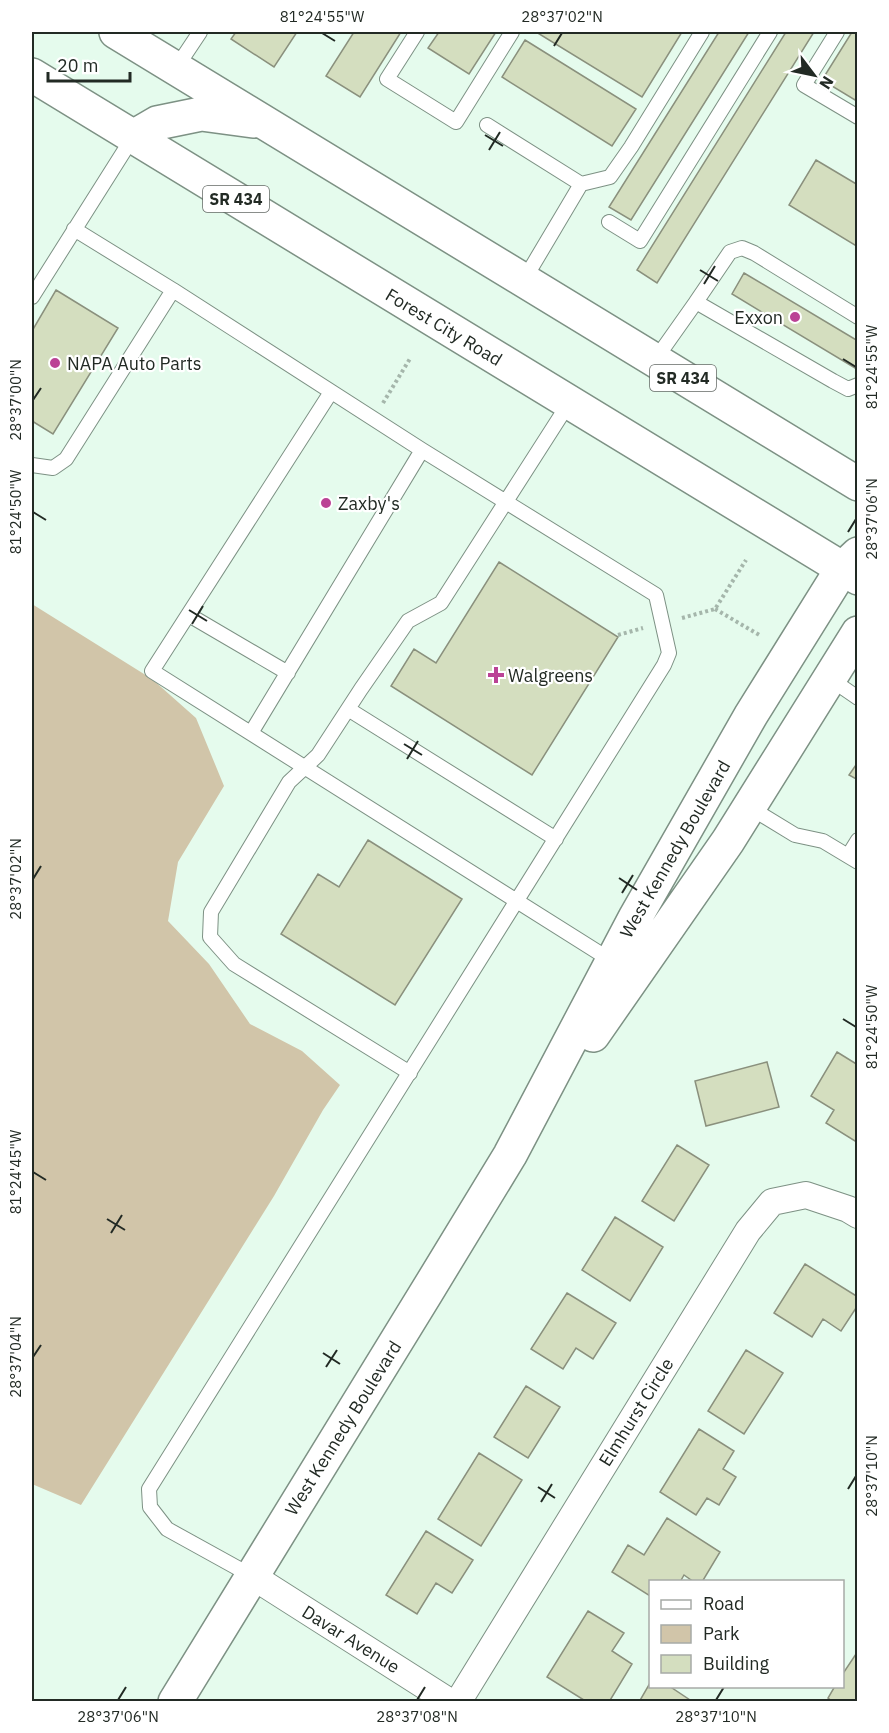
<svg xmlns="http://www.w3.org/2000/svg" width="889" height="1733" font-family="'IBM Plex Sans',sans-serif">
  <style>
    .green { fill: #d1c5a9 }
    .building { fill: #d4debf; stroke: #8a907d; stroke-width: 1.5 }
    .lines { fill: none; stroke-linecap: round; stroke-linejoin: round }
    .service-casing { stroke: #7d9184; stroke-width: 16 }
    .minor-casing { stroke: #7d9184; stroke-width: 28 }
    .secondary-casing { stroke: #7d9184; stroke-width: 36 }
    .primary-casing { stroke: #7d9184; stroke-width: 36 }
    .path { stroke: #a5b6ab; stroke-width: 4; stroke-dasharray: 3 3; stroke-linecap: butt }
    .service { stroke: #fff; stroke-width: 14 }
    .minor { stroke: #fff; stroke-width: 26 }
    .secondary { stroke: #fff; stroke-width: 33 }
    .primary { stroke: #fff; stroke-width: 33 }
    .ticks { fill: none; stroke: #222a24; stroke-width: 2 }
    .poi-dot { fill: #bb4295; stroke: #fff; stroke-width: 2 }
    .labels { text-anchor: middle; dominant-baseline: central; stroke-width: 4.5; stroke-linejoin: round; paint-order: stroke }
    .shield { fill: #fff; stroke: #646a66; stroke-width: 1.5 }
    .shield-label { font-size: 16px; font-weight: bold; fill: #222a24 }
    .poi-label { font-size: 18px; fill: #222a24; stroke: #fff; text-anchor: start }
    .street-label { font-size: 18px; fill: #222a24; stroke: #fff }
    .neatline { fill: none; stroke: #222a24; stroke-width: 2 }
    .ticks-label { font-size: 15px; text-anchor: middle; fill: #222a24 }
  </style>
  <rect width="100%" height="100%" fill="#e5fbed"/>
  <!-- green -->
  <path class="green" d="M 32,604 L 152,679 L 196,718 L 224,786 L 178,862 L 168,921 L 209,964 L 250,1024 L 302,1051 L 340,1085 L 323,1110 L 274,1196 L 81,1505 L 32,1484 Z"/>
  <!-- building -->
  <path class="building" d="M 236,32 L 297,32 L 274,67 L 231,39 Z
    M 354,32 L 401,32 L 360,97 L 326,76 Z
    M 439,32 L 496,32 L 469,74 L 428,48 Z
    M 536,32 L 682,32 L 642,97 Z
    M 719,32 L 749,32 L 631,220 L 609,207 Z
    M 786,32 L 814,32 L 657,283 L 637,270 Z
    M 852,32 L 858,32 L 858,95 L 855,100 L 822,80 Z
    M 525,40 L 636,109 L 612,146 L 502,77 Z
    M 816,160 L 858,185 L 858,247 L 789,205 Z
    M 744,273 L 858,341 L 858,364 L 855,368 L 732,294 Z
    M 56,290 L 118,328 L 53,434 L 32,421 L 32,331 Z
    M 499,562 L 618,637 L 532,775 L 391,686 L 414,649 L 436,663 Z
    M 858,762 L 858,780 L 849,775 Z
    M 368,840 L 462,899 L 395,1005 L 281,934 L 318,874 L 339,887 Z
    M 837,1052 L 858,1065 L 858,1137 L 855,1141 L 826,1123 L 834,1110 L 811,1096 Z
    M 767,1062 L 779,1107 L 706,1126 L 695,1081 Z
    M 677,1145 L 709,1165 L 674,1221 L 642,1201 Z
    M 615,1217 L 663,1247 L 630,1301 L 582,1270 Z
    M 805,1264 L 858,1297 L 858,1305 L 841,1331 L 823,1319 L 812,1337 L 774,1313 Z
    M 567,1293 L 616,1323 L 593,1359 L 576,1348 L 563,1369 L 531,1349 Z
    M 746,1350 L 783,1373 L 744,1434 L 708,1411 Z
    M 526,1386 L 560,1407 L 528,1458 L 494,1437 Z
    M 699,1429 L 734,1451 L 723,1469 L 736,1477 L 719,1505 L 707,1498 L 696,1515 L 660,1492 Z
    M 479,1453 L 522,1480 L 481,1546 L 438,1519 Z
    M 667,1518 L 720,1552 L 702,1582 L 694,1582 L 684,1575 L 680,1582 L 650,1582 L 650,1596 L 612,1572 L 628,1545 L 644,1555 Z
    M 426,1531 L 473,1560 L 452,1593 L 436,1583 L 417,1614 L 386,1595 Z
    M 588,1611 L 624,1633 L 612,1651 L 632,1664 L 609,1702 L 587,1702 L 547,1677 Z
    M 858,1651 L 858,1702 L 833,1702 L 828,1698 L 835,1686 L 842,1686 L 842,1675 Z
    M 650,1683 L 650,1686 L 669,1686 L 693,1702 L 639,1702 Z"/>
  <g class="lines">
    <!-- service casing -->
    <g class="service-casing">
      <path id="service" d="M 417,32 L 387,79 L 456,122 L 512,32
        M 837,32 L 804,85 L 858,117
        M 176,68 L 200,32
        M 487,125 L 581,184
        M 609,222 L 640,241 L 770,32
        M 74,229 L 173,290
        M 524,280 L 581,184 L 610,177 L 631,147 L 702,32
        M 32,297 L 133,137
        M 696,302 L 730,252 L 742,248 L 754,253 L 858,317
        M 655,360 L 696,302 L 833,381 L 848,389 L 858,385
        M 331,392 L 152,671 L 612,961
        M 32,465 L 53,468 L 66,459 L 173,290 L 422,450 L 656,595 L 669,653 L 664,665 L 149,1489 L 150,1507 L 167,1529 L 252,1576
        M 189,615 L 288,673
        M 829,678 L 858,698
        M 348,709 L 556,839
        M 251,733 L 422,450
        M 749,807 L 795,835 L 823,841 L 858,862
        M 848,856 L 858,840
        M 410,1073 L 234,964 L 210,937 L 211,912 L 289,782 L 318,755 L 361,689 L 408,621 L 441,603 L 569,403"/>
    </g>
    <!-- minor casing -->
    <g class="minor-casing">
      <path id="minor" d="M 252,1576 L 450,1702
        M 458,1702 L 748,1231 L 772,1202 L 806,1195 L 848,1209 L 858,1215"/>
    </g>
    <!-- secondary casing -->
    <g class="secondary-casing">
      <path id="secondary" d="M 593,1035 L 728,841 L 858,633
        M 175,1702 L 426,1293 L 510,1155 L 635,918 L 751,715 L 842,569 L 858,554"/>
    </g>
    <!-- primary casing -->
    <g class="primary-casing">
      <path id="primary" d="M 116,32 L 858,484
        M 32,75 L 858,578
        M 133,137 L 157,123 L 201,114 L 253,121"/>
    </g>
    <!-- path -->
    <path class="path" d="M 383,403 L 411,357
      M 715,609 L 761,636
      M 682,618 L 715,609 L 746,560
      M 618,635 L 643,628"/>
    <!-- service -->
    <use href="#service" class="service"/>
    <!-- minor -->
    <use href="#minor" class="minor"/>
    <!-- secondary -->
    <use href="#secondary" class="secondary"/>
    <!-- primary -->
    <use href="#primary" class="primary"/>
  </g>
  <!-- ticks -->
  <path class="ticks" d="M 322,33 L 335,41M 554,46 L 562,33M 485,135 L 503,146M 489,150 L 500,132M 700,270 L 718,281M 704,284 L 715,266M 843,359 L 856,367M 33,400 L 41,388M 33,512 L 46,520M 848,532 L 856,519M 189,610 L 207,621M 192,624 L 203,606M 404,744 L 422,755M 407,759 L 418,741M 619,878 L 637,890M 33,879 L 41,866M 622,893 L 633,875M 843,1019 L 856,1027M 33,1172 L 46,1180M 107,1219 L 125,1230M 111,1233 L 122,1215M 323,1353 L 340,1364M 33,1357 L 41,1345M 326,1367 L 337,1350M 538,1487 L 555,1498M 848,1489 L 856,1476M 541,1502 L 552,1484M 118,1700 L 126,1687M 417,1700 L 425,1687M 716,1700 L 724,1687"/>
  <!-- markers -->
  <g class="poi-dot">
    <circle cx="795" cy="317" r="6"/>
    <circle cx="55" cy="363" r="6"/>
    <circle cx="326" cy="503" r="6"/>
    <path d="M493 666h6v6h6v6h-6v6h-6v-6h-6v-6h6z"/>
  </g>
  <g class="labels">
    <!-- shield labels -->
    <g class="shield">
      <rect x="203" y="186" width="66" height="26" rx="4.5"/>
      <rect x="650" y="365" width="66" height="26" rx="4.5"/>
    </g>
    <g class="shield-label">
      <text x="236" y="199">SR 434</text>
      <text x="683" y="378">SR 434</text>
    </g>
    <!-- poi labels -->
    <g class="poi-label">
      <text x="783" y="317" text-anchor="end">Exxon</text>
      <text x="67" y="363">NAPA Auto Parts</text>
      <text x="338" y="503">Zaxby's</text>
      <text x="508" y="675">Walgreens</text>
    </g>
    <!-- street labels -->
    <g class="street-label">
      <text transform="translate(444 327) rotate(31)">Forest City Road</text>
      <text transform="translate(675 849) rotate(-60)">West Kennedy Boulevard</text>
      <text transform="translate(636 1412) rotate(-58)">Elmhurst Circle</text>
      <text transform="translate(343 1428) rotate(-58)">West Kennedy Boulevard</text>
      <text transform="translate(351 1639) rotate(32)">Davar Avenue</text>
    </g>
  </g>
  <!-- border -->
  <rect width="889" height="1733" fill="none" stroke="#ffffff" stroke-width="66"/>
  <!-- legend -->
  <rect x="649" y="1580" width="195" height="108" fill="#ffffff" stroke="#a7aaa7" stroke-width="1.5"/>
  <rect x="661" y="1600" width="30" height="9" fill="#ffffff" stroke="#a7aaa7" stroke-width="1.5"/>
  <text x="703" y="1610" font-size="18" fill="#222a24">Road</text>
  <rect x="661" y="1625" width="30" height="18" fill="#d1c5a9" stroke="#a7aaa7" stroke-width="1.5"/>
  <text x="703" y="1640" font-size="18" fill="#222a24">Park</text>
  <rect x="661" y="1655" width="30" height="18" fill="#d4debf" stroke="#a7aaa7" stroke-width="1.5"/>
  <text x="703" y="1670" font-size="18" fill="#222a24">Building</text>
  <!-- north arrow -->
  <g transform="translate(814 75) rotate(122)" stroke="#ffffff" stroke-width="4.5" paint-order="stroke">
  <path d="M0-4.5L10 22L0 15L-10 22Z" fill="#222a24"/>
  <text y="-9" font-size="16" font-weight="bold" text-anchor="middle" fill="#222a24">N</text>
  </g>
  <!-- scale -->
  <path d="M48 72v9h82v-9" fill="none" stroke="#222a24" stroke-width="3"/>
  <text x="57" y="72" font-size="18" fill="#222a24" stroke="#ffffff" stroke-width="4.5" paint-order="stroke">20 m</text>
  <rect x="33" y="33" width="823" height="1667" class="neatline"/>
  <g class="ticks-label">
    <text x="322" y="22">81°24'55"W</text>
    <text x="562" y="22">28°37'02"N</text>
    <text transform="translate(872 367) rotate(-90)" y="5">81°24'55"W</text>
    <text transform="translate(16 400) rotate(-90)" y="5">28°37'00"N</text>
    <text transform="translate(16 512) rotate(-90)" y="5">81°24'50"W</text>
    <text transform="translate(872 519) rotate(-90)" y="5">28°37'06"N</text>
    <text transform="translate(16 879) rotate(-90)" y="5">28°37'02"N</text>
    <text transform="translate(872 1027) rotate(-90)" y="5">81°24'50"W</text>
    <text transform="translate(16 1172) rotate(-90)" y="5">81°24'45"W</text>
    <text transform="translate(16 1357) rotate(-90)" y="5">28°37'04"N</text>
    <text transform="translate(872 1476) rotate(-90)" y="5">28°37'10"N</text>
    <text x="118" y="1722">28°37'06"N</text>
    <text x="417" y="1722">28°37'08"N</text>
    <text x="716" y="1722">28°37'10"N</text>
  </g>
</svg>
